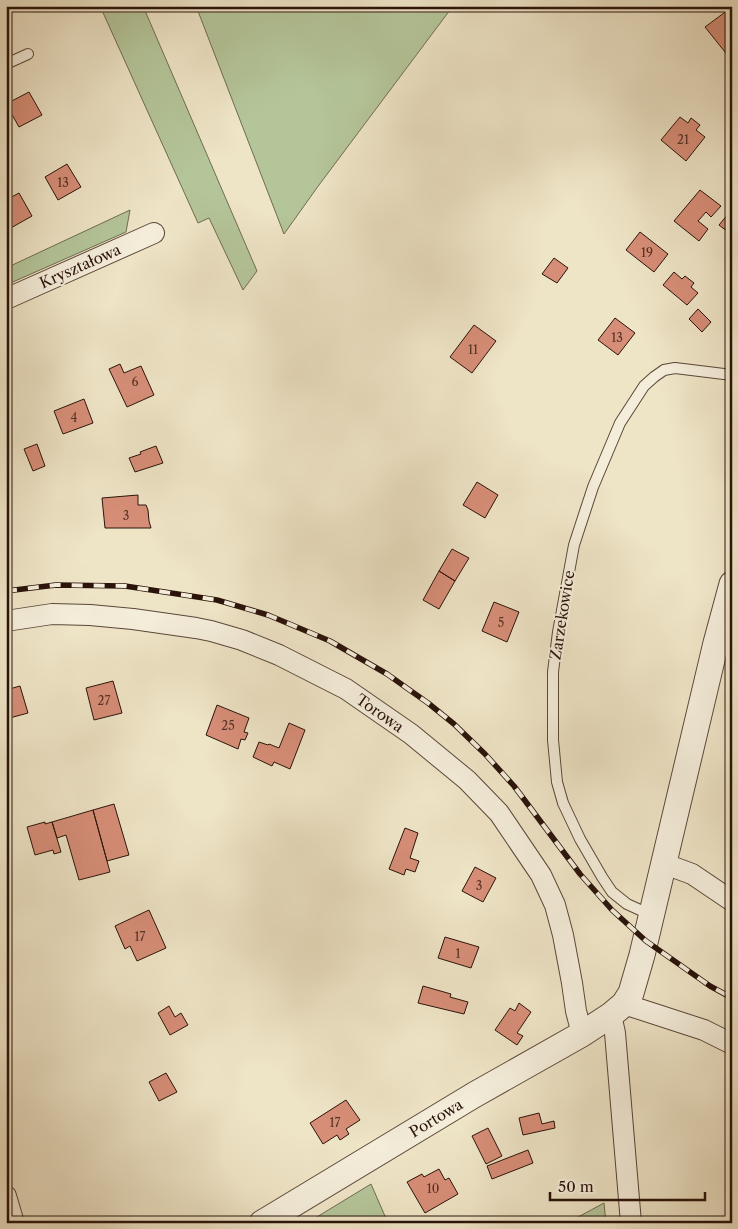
<svg xmlns="http://www.w3.org/2000/svg" width="738" height="1229" font-family="'Libre Caslon Text',serif">
  <style>
    .green { fill: #b4c599; stroke: #6f6c52 }
    .building { fill: #d78e78; stroke: #2a130a }
    .lines { fill: none; stroke-linecap: round; stroke-linejoin: round }
    .service-casing { stroke: #5b4739; stroke-width: 12 }
    .minor-casing { stroke: #5b4739; stroke-width: 22 }
    .tertiary-casing { stroke: #5b4739; stroke-width: 27 }
    .service { stroke: #f4edda; stroke-width: 10 }
    .minor { stroke: #f4edda; stroke-width: 20 }
    .tertiary { stroke: #f4edda; stroke-width: 25 }
    .rail-casing { stroke: #2a130a; stroke-width: 5.5 }
    .rail { stroke: #f4edda; stroke-width: 4; stroke-dasharray: 11; stroke-linecap: butt }
    .labels { text-anchor: middle; dominant-baseline: central; stroke-width: 4; stroke-linejoin: round; paint-order: stroke }
    .number-label { font-size: 12px; fill: #553226 }
    .street-label { font-size: 15px; fill: #2a130a; stroke: #f4edda }
  </style>
  <rect width="100%" height="100%" fill="#eee4c6"/>
  <filter id="stains"><feTurbulence type="fractalNoise" baseFrequency=".004" numOctaves="4"/><feColorMatrix values="0 0 0 0 .2 0 0 0 0 .09 0 0 0 0 .02 0 0 0 .5 -.17"/></filter>
  <radialGradient id="worn" r=".72"><stop offset=".6" stop-color="#630" stop-opacity="0"/><stop offset="1" stop-color="#630" stop-opacity=".3"/></radialGradient>
  <!-- green -->
  <path class="green" d="M 100,6 L 143,6 L 257,271 L 243,290 L 209,218 L 198,223 Z
    M 196,6 L 453,6 L 319,185 L 284,234 Z
    M 130,210 L 126,232 L 6,285 L 6,268 Z
    M 371,1184 L 388,1223 L 307,1223 Z
    M 604,1203 L 606,1223 L 567,1223 Z"/>
  <!-- building -->
  <path class="building" d="M 732,7 L 732,55 L 729,57 L 705,27 Z
    M 29,92 L 42,115 L 19,127 L 6,104 Z
    M 680,117 L 688,123 L 691,118 L 700,125 L 696,130 L 705,137 L 686,161 L 661,140 Z
    M 67,164 L 81,187 L 58,200 L 45,177 Z
    M 700,190 L 721,206 L 711,217 L 706,212 L 698,221 L 708,229 L 699,241 L 674,221 Z
    M 19,193 L 32,216 L 9,229 L 6,224 L 6,200 Z
    M 729,213 L 732,216 L 732,235 L 719,225 Z
    M 640,232 L 668,254 L 654,272 L 626,250 Z
    M 554,258 L 568,268 L 557,283 L 542,274 Z
    M 674,272 L 682,279 L 685,276 L 694,283 L 691,287 L 698,293 L 687,305 L 663,285 Z
    M 698,309 L 711,322 L 702,332 L 689,319 Z
    M 615,318 L 635,333 L 618,355 L 598,340 Z
    M 474,325 L 496,341 L 472,373 L 450,357 Z
    M 120,364 L 124,373 L 141,366 L 154,395 L 127,407 L 109,369 Z
    M 84,399 L 93,423 L 63,434 L 54,411 Z
    M 37,444 L 45,466 L 33,471 L 24,449 Z
    M 156,446 L 163,463 L 135,472 L 129,458 L 141,454 L 140,452 Z
    M 477,482 L 498,495 L 485,518 L 463,505 Z
    M 138,495 L 138,505 L 146,505 L 148,510 L 149,521 L 151,528 L 105,528 L 102,498 Z
    M 452,549 L 469,558 L 455,581 L 439,571 Z
    M 439,571 L 455,581 L 439,609 L 423,600 Z
    M 494,602 L 519,612 L 507,642 L 482,631 Z
    M 113,681 L 122,713 L 94,720 L 86,688 Z
    M 20,686 L 28,713 L 6,719 L 6,690 Z
    M 217,705 L 249,718 L 244,732 L 248,733 L 245,740 L 241,739 L 238,749 L 206,735 Z
    M 289,723 L 305,730 L 290,769 L 274,762 L 272,766 L 253,757 L 259,742 L 268,745 L 269,744 L 279,748 Z
    M 114,804 L 129,855 L 107,861 L 93,810 Z
    M 93,810 L 110,872 L 79,880 L 66,835 L 57,838 L 52,822 Z
    M 45,822 L 45,824 L 52,822 L 61,852 L 54,854 L 53,850 L 35,855 L 27,827 Z
    M 405,828 L 418,833 L 410,858 L 419,861 L 415,872 L 406,869 L 404,875 L 389,869 Z
    M 475,867 L 496,878 L 483,902 L 462,891 Z
    M 149,910 L 166,948 L 137,961 L 130,946 L 125,949 L 115,926 Z
    M 445,937 L 479,947 L 471,968 L 438,958 Z
    M 423,986 L 451,994 L 450,997 L 468,1002 L 464,1014 L 418,1003 Z
    M 519,1003 L 531,1012 L 517,1033 L 523,1036 L 517,1045 L 495,1030 L 510,1008 L 515,1011 Z
    M 169,1006 L 175,1017 L 181,1013 L 188,1025 L 170,1035 L 158,1013 Z
    M 166,1073 L 177,1092 L 159,1101 L 149,1082 Z
    M 346,1100 L 360,1120 L 346,1129 L 349,1134 L 340,1140 L 337,1135 L 323,1144 L 310,1123 Z
    M 539,1113 L 542,1124 L 554,1121 L 555,1128 L 523,1135 L 519,1118 Z
    M 488,1128 L 502,1156 L 486,1164 L 472,1136 Z
    M 528,1150 L 533,1163 L 492,1179 L 487,1166 Z
    M 439,1169 L 445,1180 L 449,1178 L 458,1194 L 425,1213 L 407,1182 L 422,1174 L 424,1177 Z"/>
  <g class="lines">
    <!-- service casing -->
    <g class="service-casing">
      <path id="service" d="M 6,64 L 28,54
        M 651,915 L 627,904 L 612,892 L 602,877 L 580,839 L 563,803 L 557,782 L 553,740 L 553,672 L 558,632 L 574,545 L 593,487 L 620,423 L 644,386 L 654,377 L 664,370 L 675,368 L 732,375"/>
    </g>
    <!-- minor casing -->
    <g class="minor-casing">
      <path id="minor" d="M 6,299 L 154,233
        M 6,621 L 52,614 L 90,615 L 133,619 L 196,628 L 211,631 L 242,640 L 279,655 L 346,689 L 411,734 L 467,780 L 499,813 L 541,875 L 555,905 L 563,935 L 572,983 L 576,1011 L 582,1034
        M 665,864 L 692,874 L 732,901
        M 624,1004 L 704,1030 L 732,1044
        M 611,1015 L 615,1033 L 631,1223
        M 6,1196 L 14,1223"/>
    </g>
    <!-- tertiary casing -->
    <g class="tertiary-casing">
      <path id="tertiary" d="M 262,1223 L 474,1095 L 582,1034 L 611,1015 L 624,1004 L 631,993 L 642,955 L 716,643 L 732,584"/>
    </g>
    <!-- service -->
    <use href="#service" class="service"/>
    <!-- minor -->
    <use href="#minor" class="minor"/>
    <!-- tertiary -->
    <use href="#tertiary" class="tertiary"/>
    <!-- rail casing -->
    <g class="rail-casing">
      <path id="rail" d="M 6,591 L 56,585 L 125,586 L 217,600 L 268,615 L 330,641 L 387,674 L 428,703 L 454,724 L 485,754 L 514,786 L 580,874 L 612,910 L 646,941 L 710,986 L 732,998"/>
    </g>
    <!-- rail -->
    <use href="#rail" class="rail"/>
  </g>
  <g class="labels">
    <!-- number labels -->
    <g class="number-label">
      <text x="683" y="139">21</text>
      <text x="63" y="182">13</text>
      <text x="647" y="252">19</text>
      <text x="617" y="337">13</text>
      <text x="473" y="349">11</text>
      <text x="135" y="381">6</text>
      <text x="74" y="417">4</text>
      <text x="126" y="515">3</text>
      <text x="501" y="622">5</text>
      <text x="104" y="700">27</text>
      <text x="228" y="725">25</text>
      <text x="479" y="885">3</text>
      <text x="140" y="936">17</text>
      <text x="458" y="953">1</text>
      <text x="335" y="1122">17</text>
      <text x="433" y="1188">10</text>
    </g>
    <!-- street labels -->
    <g class="street-label">
      <text transform="translate(80 266) rotate(-24)">Kryształowa</text>
      <text transform="translate(562 615) rotate(-81)">Zarzekowice</text>
      <text transform="translate(380 713) rotate(35)">Torowa</text>
      <text transform="translate(436 1118) rotate(-31)">Portowa</text>
    </g>
  </g>
  <!-- margin -->
  <rect width="738" height="1229" fill="none" stroke="#eee4c6" stroke-width="25"/>
  <rect x="8" y="8" width="723" height="1214" fill="none" stroke="#2a130a" stroke-width="2.5"/>
  <rect x="12" y="12" width="713" height="1204" fill="none" stroke="#2a130a"/>
  <!-- scale -->
  <path d="M550 1192v8h155v-8" fill="none" stroke="#2a130a" stroke-width="2.5"/>
  <text x="558" y="1192" font-size="15" fill="#2a130a" stroke="#f4edda" stroke-width="4" paint-order="stroke">50 m</text>
  <rect width="100%" height="100%" filter="url(#stains)"/>
  <rect width="100%" height="100%" fill="url(#worn)"/>
</svg>
